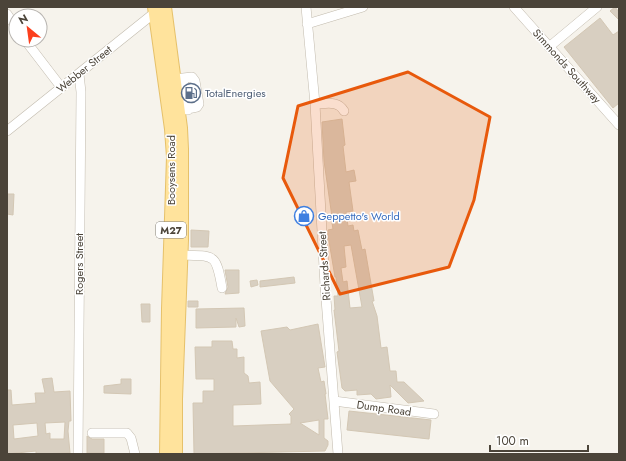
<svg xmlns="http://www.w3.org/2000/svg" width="626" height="461" font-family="Jost,sans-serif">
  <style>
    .building { fill: #d8cfc1; stroke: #d3c7b4; fill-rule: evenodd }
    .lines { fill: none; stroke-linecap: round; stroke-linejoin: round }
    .minor-casing { stroke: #c2bbae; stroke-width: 10 }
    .major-casing { stroke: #e6c16a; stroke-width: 14 }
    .minor { stroke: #fff; stroke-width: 9 }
    .major { stroke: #ffe39c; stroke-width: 12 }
    .marked { fill: #e8590c; fill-opacity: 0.2; stroke: #e8590c; stroke-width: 3; stroke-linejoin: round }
    .labels { text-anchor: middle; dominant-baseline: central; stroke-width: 3; stroke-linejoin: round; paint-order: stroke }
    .shield { fill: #fff; stroke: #817c74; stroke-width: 1 }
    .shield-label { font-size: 10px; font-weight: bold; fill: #4b4439 }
    .street-label { font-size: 11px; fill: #4b4439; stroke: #fff }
    .service-label { font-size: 11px; fill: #4e5e75; stroke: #fff; text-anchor: start }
    .shop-label { font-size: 11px; fill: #366cbe; stroke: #fff; text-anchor: start }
  </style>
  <rect width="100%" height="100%" fill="#f6f3ec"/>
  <!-- building -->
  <path class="building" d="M 615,7 L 619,12 L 619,20 L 610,11 Z
    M 600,18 L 613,35 L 619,31 L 619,103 L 613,108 L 564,47 Z
    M 342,119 L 345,145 L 343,146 L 346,172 L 354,170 L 356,181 L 349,182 L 353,211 L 346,212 L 348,226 L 353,225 L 354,231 L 358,230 L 362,250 L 365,249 L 374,301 L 372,301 L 377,316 L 381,348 L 387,347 L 390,371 L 396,371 L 397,382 L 404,382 L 424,401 L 408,403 L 390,385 L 391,397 L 376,399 L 371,394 L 357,395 L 357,390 L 345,391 L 342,388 L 337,352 L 339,351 L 334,310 L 335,310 L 334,296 L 338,296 L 336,277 L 335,277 L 328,235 L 328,230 L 333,229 L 331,217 L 332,217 L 324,161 L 322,122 ZM 351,245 L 362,307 L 350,308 L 347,281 L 343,282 L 341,268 L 346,267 L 344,246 Z
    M 7,194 L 14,194 L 13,215 L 7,214 Z
    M 191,230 L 209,231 L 208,247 L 191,247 Z
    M 225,270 L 239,270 L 239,293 L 225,294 L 228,287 Z
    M 294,277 L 295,283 L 260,287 L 260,281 Z
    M 257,280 L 258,285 L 251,287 L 250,281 Z
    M 188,301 L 198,301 L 198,307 L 188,307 Z
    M 141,304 L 150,304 L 150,322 L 142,322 Z
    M 244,308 L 245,326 L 239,327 L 236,318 L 236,327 L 196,328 L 196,309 Z
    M 318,324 L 325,367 L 318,368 L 321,382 L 324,381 L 326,394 L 325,394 L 328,419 L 324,419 L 324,438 L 328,441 L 328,445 L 325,451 L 194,454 L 193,403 L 203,403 L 203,391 L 214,391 L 214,379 L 196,379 L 195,347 L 212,347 L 212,341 L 232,341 L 233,349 L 237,349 L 237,358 L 244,357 L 244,373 L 248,376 L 249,383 L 260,382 L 261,404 L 233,405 L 233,426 L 291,424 L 291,416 L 289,414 L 294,409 L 270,381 L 261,331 L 287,327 L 290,330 ZM 319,420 L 319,435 L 300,423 Z
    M 52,378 L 54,392 L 70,391 L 71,421 L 69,421 L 68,431 L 70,453 L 36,454 L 36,451 L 7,454 L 7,390 L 11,390 L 12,405 L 36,403 L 35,393 L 45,393 L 42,379 ZM 65,422 L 64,439 L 50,439 L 50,433 L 46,434 L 45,423 ZM 37,423 L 38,436 L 14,439 L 13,425 Z
    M 121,379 L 131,379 L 131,394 L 104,393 L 104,386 L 121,384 Z
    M 349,411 L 431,420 L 429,439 L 347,430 Z
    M 87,436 L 92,439 L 104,439 L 104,453 L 87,453 Z"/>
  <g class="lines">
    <!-- minor casing -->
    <g class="minor-casing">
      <path id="minor" d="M 306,7 L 315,104 L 325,286 L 338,454
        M 514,7 L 619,125
        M 7,14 L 16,27
        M 307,24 L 363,7
        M 25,40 L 61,87
        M 549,47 L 597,7
        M 183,78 L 188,110
        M 174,79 L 192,77 L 195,81 L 199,104 L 197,107 L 178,111
        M 315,104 C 326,104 338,100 344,111
        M 7,131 L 158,10
        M 181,255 C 215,256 216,253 222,288
        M 334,401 L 434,414
        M 92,433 L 127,433 L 131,438 L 135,454
        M 78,454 L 81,92 L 79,74"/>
    </g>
    <!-- major casing -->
    <g class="major-casing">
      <path id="major" d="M 154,7 L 171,129 L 173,157 L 168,309 L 166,454
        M 165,7 L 181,128 L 182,149 L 182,240 L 176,399 L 176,454"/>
    </g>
    <!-- minor -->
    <use href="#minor" class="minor"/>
    <!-- major -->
    <use href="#major" class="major"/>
  </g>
  <!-- marked area -->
  <path class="marked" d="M 408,72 L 490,117 L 474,200 L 449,267 L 340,294 L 283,178 L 298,106 Z"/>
  <!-- icons -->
  <defs>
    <g id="fuel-ring" transform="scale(1)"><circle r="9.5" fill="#fff" stroke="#5c6f8a" stroke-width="1.5"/><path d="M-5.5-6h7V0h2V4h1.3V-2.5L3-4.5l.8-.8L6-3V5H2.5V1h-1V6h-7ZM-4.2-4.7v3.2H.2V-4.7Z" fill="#5c6f8a"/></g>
    <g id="shop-ring" transform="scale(1)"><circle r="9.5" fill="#fff" stroke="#3f7fe0" stroke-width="1.5"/><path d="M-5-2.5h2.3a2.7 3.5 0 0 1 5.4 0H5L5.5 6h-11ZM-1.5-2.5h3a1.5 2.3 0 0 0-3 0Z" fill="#3f7fe0"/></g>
  </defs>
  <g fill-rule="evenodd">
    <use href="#fuel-ring" x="191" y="93"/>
    <use href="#shop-ring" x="304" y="216"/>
  </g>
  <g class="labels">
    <!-- shield labels -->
    <rect class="shield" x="156" y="222" width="30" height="16" rx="3"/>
    <g class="shield-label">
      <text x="171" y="230">M27</text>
    </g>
    <!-- street labels -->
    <g class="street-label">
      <text transform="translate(567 66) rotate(48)">Simmonds Southway</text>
      <text transform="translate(84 69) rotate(-39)">Webber Street</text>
      <text transform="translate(171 170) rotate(-90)">Booysens Road</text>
      <text transform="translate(79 264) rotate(-90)">Rogers Street</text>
      <text transform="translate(324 266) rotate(-94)">Richards Street</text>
      <text transform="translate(384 408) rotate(8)">Dump Road</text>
    </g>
    <!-- service labels -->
    <g class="service-label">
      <text x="205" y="93">TotalEnergies</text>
    </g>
    <!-- shop labels -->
    <g class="shop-label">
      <text x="318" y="216">Geppetto's World</text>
    </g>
  </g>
  <!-- border -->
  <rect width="626" height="461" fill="none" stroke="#4b4439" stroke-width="16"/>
  <!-- north arrow -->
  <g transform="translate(28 28) rotate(331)"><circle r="19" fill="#ffffff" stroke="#b7b4b0"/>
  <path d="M0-3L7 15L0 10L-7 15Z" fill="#fc3f1d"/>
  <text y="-6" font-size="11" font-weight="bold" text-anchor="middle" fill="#4b4439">N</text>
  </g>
  <!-- scale -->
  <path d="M490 445v6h98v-6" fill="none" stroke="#4b4439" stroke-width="2"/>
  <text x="496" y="445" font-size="12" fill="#4b4439" stroke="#ffffff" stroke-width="3" paint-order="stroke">100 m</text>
</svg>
